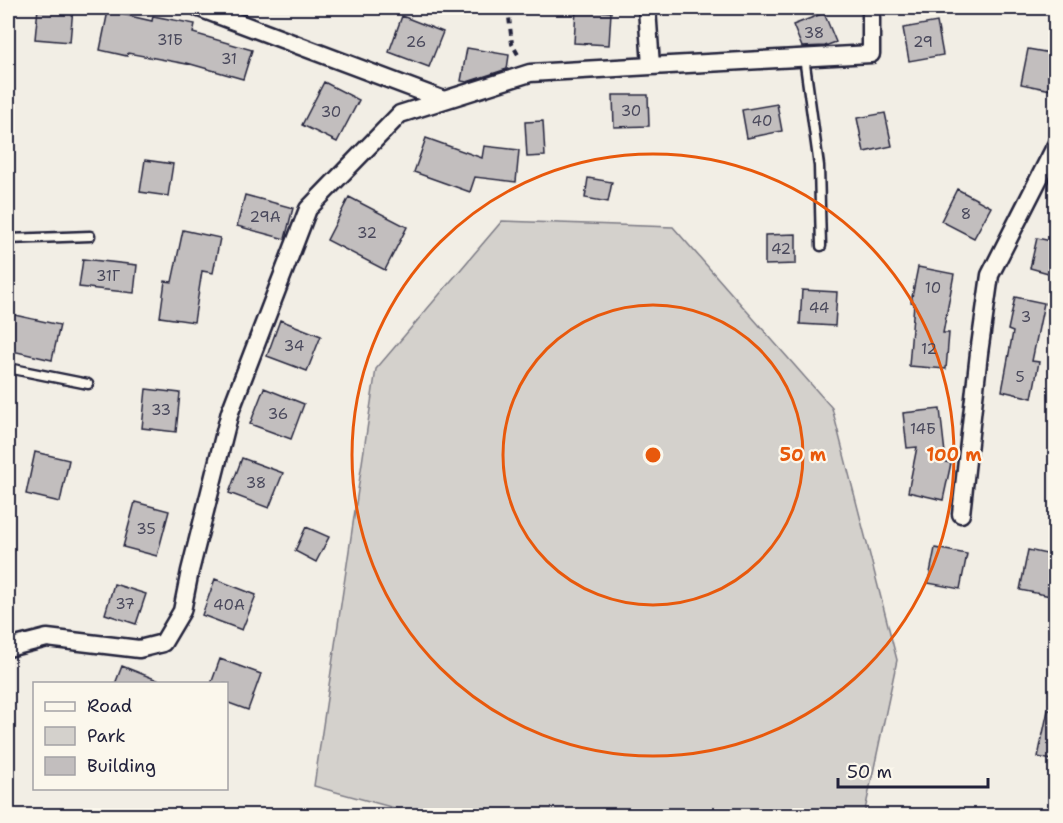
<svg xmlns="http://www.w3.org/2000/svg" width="1063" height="823" font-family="'Shantell Sans',sans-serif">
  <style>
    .green { fill: #d4d1cc; stroke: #7b7a84; stroke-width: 1.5 }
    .building { fill: #c2bebe; stroke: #22223b; stroke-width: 1.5 }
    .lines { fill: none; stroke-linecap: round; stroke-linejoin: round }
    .lane-casing { stroke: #22223b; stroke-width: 13 }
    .street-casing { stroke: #22223b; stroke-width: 21 }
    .path { stroke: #22223b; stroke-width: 4; stroke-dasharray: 6 4.5; stroke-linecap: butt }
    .lane { stroke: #fbf7ec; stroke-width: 8 }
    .street { stroke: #fbf7ec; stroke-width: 16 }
    .ring { fill: none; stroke: #e8590c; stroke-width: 3 }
    .labels { text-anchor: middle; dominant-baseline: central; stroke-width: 4.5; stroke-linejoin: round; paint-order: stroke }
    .number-label { font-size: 15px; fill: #4a495c }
    .centre { fill: #e8590c; stroke: #fbf7ec; stroke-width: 3 }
    .ring-label { font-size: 18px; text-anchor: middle; font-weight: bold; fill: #e8590c; stroke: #fbf7ec; stroke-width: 4.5; stroke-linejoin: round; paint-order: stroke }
  </style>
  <rect width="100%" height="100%" fill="#f2eee5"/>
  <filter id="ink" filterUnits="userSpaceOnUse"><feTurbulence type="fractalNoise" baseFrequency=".0167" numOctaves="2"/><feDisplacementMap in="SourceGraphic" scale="12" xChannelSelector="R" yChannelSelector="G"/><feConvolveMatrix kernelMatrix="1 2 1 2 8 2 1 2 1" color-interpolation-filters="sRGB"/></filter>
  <g filter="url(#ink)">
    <!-- green -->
    <path class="green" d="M 502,221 L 673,227 L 832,408 L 897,660 L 864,815 L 420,815 L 314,786 L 376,369 Z"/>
    <!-- building -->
    <path class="building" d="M 38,8 L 73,8 L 70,42 L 35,39 Z
      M 576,9 L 611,12 L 609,45 L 574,43 Z
      M 108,11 L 152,21 L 153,16 L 195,24 L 193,33 L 252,50 L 243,79 L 187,63 L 187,64 L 128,53 L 127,56 L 100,50 Z
      M 824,13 L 836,42 L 825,46 L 802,47 L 793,25 Z
      M 402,16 L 443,32 L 429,67 L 389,52 Z
      M 937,22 L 943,55 L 909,61 L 903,28 Z
      M 467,48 L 509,55 L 507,69 L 467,82 L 461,81 Z
      M 1028,49 L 1056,54 L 1056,91 L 1021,84 Z
      M 324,82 L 359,100 L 337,142 L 302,125 Z
      M 613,95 L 648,95 L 649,126 L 614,127 Z
      M 777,104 L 782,131 L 747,138 L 742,110 Z
      M 885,113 L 892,146 L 864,152 L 857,118 Z
      M 543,121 L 545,156 L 527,157 L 525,122 Z
      M 426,138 L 482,158 L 484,146 L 519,150 L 516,182 L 475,177 L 470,192 L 414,172 Z
      M 145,160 L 173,164 L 168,196 L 140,192 Z
      M 588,178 L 612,182 L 608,202 L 585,198 Z
      M 957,189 L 991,207 L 974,238 L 941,221 Z
      M 245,195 L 293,208 L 285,239 L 237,226 Z
      M 349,197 L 407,227 L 385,270 L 327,240 Z
      M 183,230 L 220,238 L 213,273 L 202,271 L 194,322 L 160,317 L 165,281 L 172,282 Z
      M 796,234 L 796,264 L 765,265 L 765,235 Z
      M 1037,238 L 1056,242 L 1056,261 L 1052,274 L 1030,268 Z
      M 83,259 L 137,265 L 134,293 L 79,287 Z
      M 918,267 L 954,274 L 943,333 L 949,333 L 946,369 L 909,366 L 914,303 L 911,302 Z
      M 802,290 L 837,292 L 835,326 L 800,324 Z
      M 1015,297 L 1044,303 L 1032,361 L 1039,362 L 1032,398 L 1002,391 L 1013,332 L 1008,330 Z
      M 10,314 L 60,325 L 52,360 L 8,350 L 8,326 Z
      M 280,320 L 321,336 L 307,371 L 267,356 Z
      M 264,388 L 304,404 L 291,439 L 250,424 Z
      M 146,389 L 180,393 L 176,432 L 142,428 Z
      M 940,409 L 946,462 L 951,463 L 943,500 L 908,492 L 917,447 L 907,448 L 903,413 Z
      M 35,452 L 69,460 L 60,502 L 26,494 Z
      M 242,458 L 283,473 L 269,508 L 229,493 Z
      M 135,502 L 169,511 L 157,556 L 123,547 Z
      M 306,527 L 329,537 L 316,562 L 295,551 Z
      M 935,548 L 967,554 L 960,589 L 928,583 Z
      M 1028,550 L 1056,556 L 1056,597 L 1020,590 Z
      M 215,579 L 256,595 L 242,630 L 202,615 Z
      M 114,584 L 146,594 L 136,624 L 105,614 Z
      M 220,659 L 261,674 L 248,710 L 226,702 L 226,684 L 211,684 Z
      M 122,666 L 165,683 L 165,684 L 115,684 Z
      M 1048,710 L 1056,710 L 1056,761 L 1038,757 Z"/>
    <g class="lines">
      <!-- lane casing -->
      <g class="lane-casing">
        <path id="lane" d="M 804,57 L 819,166 L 821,246
          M 8,239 L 90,236
          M 8,368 L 88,384"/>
      </g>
      <!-- street casing -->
      <g class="street-casing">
        <path id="street" d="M 199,8 L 444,100
          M 651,66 L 871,54 L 871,8
          M 961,514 L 979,353 L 990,275 L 1056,145
          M 8,648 L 47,638 L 139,649 L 163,643 L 182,611 L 190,571 L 230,412 L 308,209 L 400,114 L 530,73 L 651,66 L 647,8"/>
      </g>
      <!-- path -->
      <path class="path" d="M 508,8 L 512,44 L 520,58"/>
      <!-- lane -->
      <use href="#lane" class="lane"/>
      <!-- street -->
      <use href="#street" class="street"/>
    </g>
  </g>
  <!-- distance rings -->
  <g class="ring">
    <circle cx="653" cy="455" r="150"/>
    <circle cx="653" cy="455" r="301"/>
  </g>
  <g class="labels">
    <!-- number labels -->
    <g class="number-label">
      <text x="814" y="33">38</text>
      <text x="170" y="40">31Б</text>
      <text x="416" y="42">26</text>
      <text x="923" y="42">29</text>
      <text x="229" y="59">31</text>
      <text x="631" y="111">30</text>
      <text x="331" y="112">30</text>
      <text x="762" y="121">40</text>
      <text x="966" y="214">8</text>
      <text x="265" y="217">29А</text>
      <text x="367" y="233">32</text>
      <text x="781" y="249">42</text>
      <text x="108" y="276">31Г</text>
      <text x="933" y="288">10</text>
      <text x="819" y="308">44</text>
      <text x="1026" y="317">3</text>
      <text x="294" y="346">34</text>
      <text x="929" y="349">12</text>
      <text x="1020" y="377">5</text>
      <text x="161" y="410">33</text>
      <text x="278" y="414">36</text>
      <text x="923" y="429">14Б</text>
      <text x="256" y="483">38</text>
      <text x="146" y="529">35</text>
      <text x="125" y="604">37</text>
      <text x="229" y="605">40А</text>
    </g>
  </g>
  <circle cx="653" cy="455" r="9" class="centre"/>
  <g class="ring-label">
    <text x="803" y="461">50 m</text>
    <text x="954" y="461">100 m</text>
  </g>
  <!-- margin -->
  <rect width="1063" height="823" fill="none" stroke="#fbf7ec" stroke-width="30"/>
  <rect x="15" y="15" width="1033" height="793" fill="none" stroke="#22223b" stroke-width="2" filter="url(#ink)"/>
  <!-- legend -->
  <rect x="33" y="682" width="195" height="108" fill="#fbf7ec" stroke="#a4a2a5" stroke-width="1.5"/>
  <rect x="45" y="702" width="30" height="9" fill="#fbf7ec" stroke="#a4a2a5" stroke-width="1.5"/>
  <text x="87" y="712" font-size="18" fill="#22223b">Road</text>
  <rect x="45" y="727" width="30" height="18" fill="#d4d1cc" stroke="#a4a2a5" stroke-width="1.5"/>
  <text x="87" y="742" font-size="18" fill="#22223b">Park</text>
  <rect x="45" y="757" width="30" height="18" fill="#c2bebe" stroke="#a4a2a5" stroke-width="1.5"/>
  <text x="87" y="772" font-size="18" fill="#22223b">Building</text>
  <!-- scale -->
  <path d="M838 778v9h150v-9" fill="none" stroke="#22223b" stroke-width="3"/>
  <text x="847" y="778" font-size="18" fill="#22223b" stroke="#fbf7ec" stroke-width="4.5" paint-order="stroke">50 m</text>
</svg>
